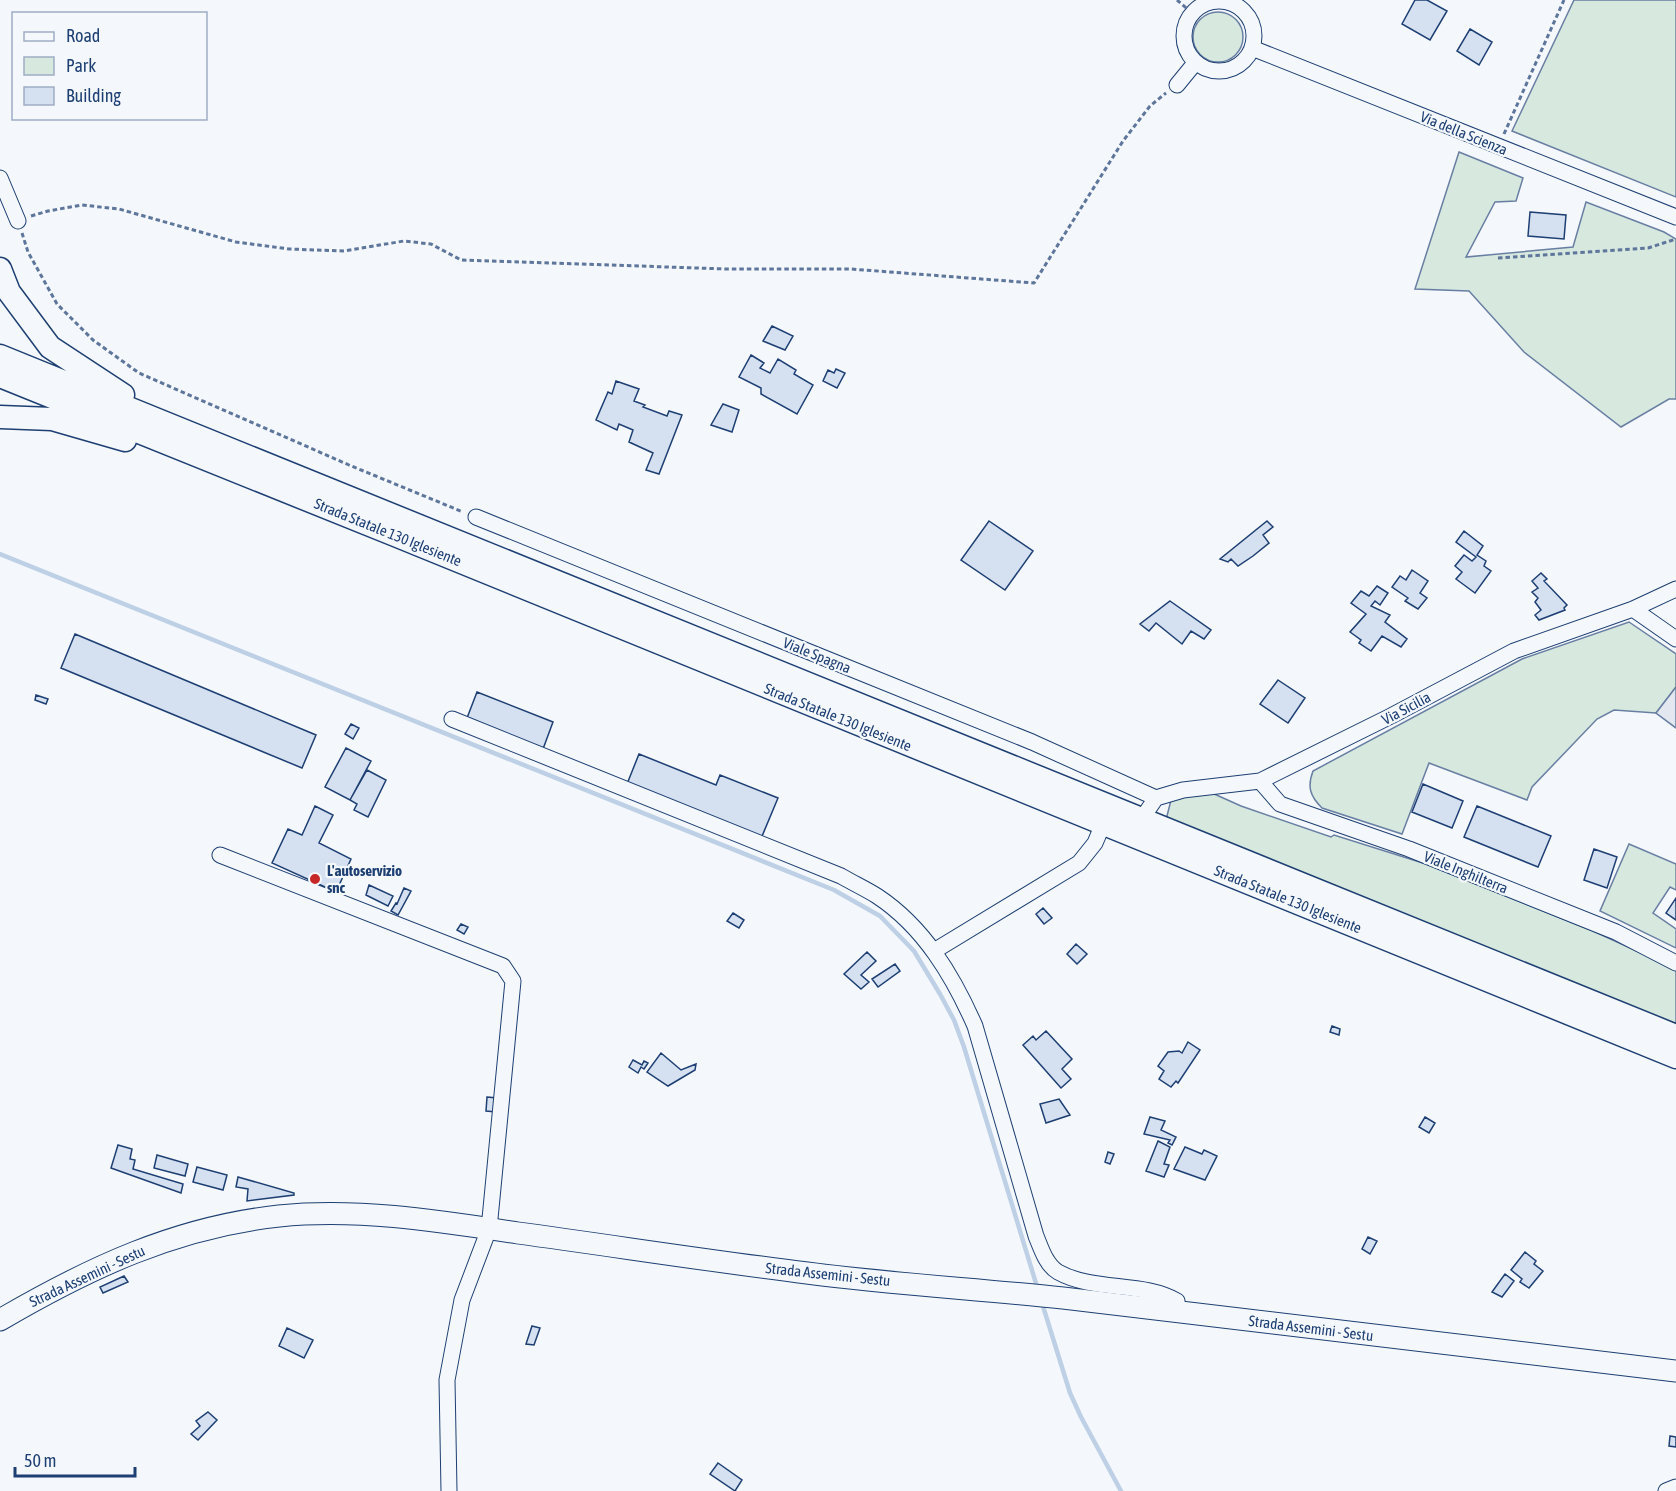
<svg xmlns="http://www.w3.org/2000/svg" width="1676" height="1491" font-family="'Asap Condensed',sans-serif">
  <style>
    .green { fill: #d7e8df; stroke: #687fa3; stroke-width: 1.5 }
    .parking { fill: #e3e8f0; stroke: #687fa3; stroke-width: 1.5 }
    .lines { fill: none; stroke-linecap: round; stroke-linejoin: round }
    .stream { stroke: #bed0e5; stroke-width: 4.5 }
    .building { fill: #d5e0f0; stroke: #1d3f73; stroke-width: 1.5 }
    .street-casing { stroke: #1d3f73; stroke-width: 17 }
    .secondary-casing { stroke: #1d3f73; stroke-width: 23 }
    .primary-casing { stroke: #1d3f73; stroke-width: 25 }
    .path { stroke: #5e769c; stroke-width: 3; stroke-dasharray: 4.5 3; stroke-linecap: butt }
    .street { stroke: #f4f7fb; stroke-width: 15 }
    .secondary { stroke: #f4f7fb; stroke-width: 21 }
    .primary { stroke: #f4f7fb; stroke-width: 22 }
    .poi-dot { fill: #c62828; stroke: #f4f7fb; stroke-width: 2 }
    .labels { text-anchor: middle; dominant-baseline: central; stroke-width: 4.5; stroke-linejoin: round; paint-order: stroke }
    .street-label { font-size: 15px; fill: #1d3f73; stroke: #f4f7fb }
    .poi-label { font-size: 15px; font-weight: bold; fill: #1d3f73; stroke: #f4f7fb; text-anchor: start }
  </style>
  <rect width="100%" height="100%" fill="#f4f7fb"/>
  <!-- green -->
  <path class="green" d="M 1574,0 L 1676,0 L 1676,197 L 1512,131 Z
    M1193 37a25 25 0 1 1 50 0a25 25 0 1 1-50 0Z
    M 1459,152 L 1523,178 L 1516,201 L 1495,202 L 1466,257 L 1573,247 L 1586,202 L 1664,232 L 1676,239 L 1676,399 L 1669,399 L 1621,427 L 1524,352 L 1469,291 L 1415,289 Z
    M 1629,622 L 1676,654 L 1676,687 L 1656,713 L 1614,710 L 1597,719 L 1532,787 L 1527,800 L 1429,763 L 1402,834 L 1322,808 C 1310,796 1307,787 1313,771 L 1522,659 Z
    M 1212,793 L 1241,806 L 1331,837 L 1334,835 L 1426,864 L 1593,931 L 1676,969 L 1676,1026 L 1171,824 L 1167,816 L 1171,800 L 1185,795 Z
    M 1629,844 L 1676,864 L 1676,890 L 1670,887 L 1653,913 L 1676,929 L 1676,948 L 1600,911 Z"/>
  <!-- parking -->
  <path class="parking" d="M 1676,687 L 1676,728 L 1656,713 Z"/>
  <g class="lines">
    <!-- stream -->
    <path class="stream" d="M 0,554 L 834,890 L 880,916 L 914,951 L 940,994 L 954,1020 L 964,1047 L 1038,1290
      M 1042,1303 L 1070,1393 L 1081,1417 L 1121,1491"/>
  </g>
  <!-- building -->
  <path class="building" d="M 1415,0 L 1427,0 L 1447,11 L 1430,40 L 1402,24 Z
    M 1470,29 L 1492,42 L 1479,65 L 1457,51 Z
    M 1530,212 L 1566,215 L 1564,239 L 1528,236 Z
    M 772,326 L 793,336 L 785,350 L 763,341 Z
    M 751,355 L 764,363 L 760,368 L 770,373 L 778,359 L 796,370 L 794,374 L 813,385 L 797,414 L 761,394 L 761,388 L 739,377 Z
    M 836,369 L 845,373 L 837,388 L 823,381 L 828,370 L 834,373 Z
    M 616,381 L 639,389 L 634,401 L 645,405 L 643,407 L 667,416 L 669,411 L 682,415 L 659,474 L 646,470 L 653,453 L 629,442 L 633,430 L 619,424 L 617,430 L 596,420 L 608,392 L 612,394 Z
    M 723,404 L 739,410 L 732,432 L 711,425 Z
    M 989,521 L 1033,551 L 1005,590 L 961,560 Z
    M 1267,521 L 1273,527 L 1263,535 L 1269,543 L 1253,556 L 1238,566 L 1231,559 L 1228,562 L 1220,559 Z
    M 1464,531 L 1483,546 L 1477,555 L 1486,561 L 1484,566 L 1491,571 L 1475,593 L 1456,579 L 1462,572 L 1455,566 L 1464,555 L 1472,561 L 1476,557 L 1456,542 Z
    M 1412,570 L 1428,581 L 1420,593 L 1427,598 L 1418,609 L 1405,601 L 1408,598 L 1392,587 L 1400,576 L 1406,580 Z
    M 1541,573 L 1547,579 L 1544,581 L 1567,605 L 1564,608 L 1565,610 L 1539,620 L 1535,615 L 1541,610 L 1535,602 L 1538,598 L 1532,592 L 1538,588 L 1532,581 Z
    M 1377,586 L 1388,593 L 1380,605 L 1375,601 L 1371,606 L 1390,615 L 1385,622 L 1407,639 L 1401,647 L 1382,636 L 1371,651 L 1359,643 L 1361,640 L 1350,632 L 1366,614 L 1351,603 L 1361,591 L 1369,596 Z
    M 1170,601 L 1211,630 L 1204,639 L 1191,631 L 1182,644 L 1156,623 L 1149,631 L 1140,624 Z
    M 75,634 L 316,735 L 302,768 L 61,668 Z
    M 1278,680 L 1305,698 L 1288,723 L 1260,704 Z
    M 477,692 L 553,722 L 543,749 L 467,718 Z
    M 36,695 L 48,699 L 46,704 L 35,700 Z
    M 351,724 L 359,728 L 353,739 L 345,734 Z
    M 346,748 L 371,761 L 350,800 L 325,787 Z
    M 639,754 L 716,785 L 720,775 L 778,798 L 760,841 L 627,784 Z
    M 367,770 L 386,780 L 368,817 L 354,810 L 357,804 L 350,800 Z
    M 1423,784 L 1463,801 L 1452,828 L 1412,812 Z
    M 315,806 L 333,815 L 319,843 L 351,859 L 336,892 L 272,863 L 288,829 L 302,835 Z
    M 1477,806 L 1551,836 L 1538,867 L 1464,837 Z
    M 1594,849 L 1617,857 L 1607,888 L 1584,880 Z
    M 369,885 L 393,896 L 388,906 L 366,895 Z
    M 404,888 L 411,891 L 398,915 L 391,911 L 396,903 L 397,904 Z
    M 1676,898 L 1676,920 L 1666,913 Z
    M 1043,908 L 1052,918 L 1044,924 L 1036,914 Z
    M 733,913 L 744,920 L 739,928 L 727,921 Z
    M 461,924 L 468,927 L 464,934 L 457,930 Z
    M 1076,944 L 1087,954 L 1077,964 L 1067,954 Z
    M 867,952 L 876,961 L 861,975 L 869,982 L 861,989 L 844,974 Z
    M 895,964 L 900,971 L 878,987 L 872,979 Z
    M 1332,1026 L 1340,1029 L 1339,1035 L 1330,1032 Z
    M 1046,1031 L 1072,1059 L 1062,1069 L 1071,1079 L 1061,1088 L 1023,1045 L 1033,1036 L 1036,1040 Z
    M 1188,1042 L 1200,1050 L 1178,1083 L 1176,1081 L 1171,1087 L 1159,1079 L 1164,1071 L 1158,1066 L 1168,1052 L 1179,1051 L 1182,1053 Z
    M 661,1053 L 681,1070 L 696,1064 L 695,1070 L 668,1086 L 647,1072 Z
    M 633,1060 L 642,1065 L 644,1061 L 648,1063 L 644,1069 L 641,1067 L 638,1073 L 629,1067 Z
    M 487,1097 L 497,1098 L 496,1112 L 486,1111 Z
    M 1059,1099 L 1070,1115 L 1046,1123 L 1040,1104 Z
    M 1150,1117 L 1165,1121 L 1161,1130 L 1176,1137 L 1172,1145 L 1168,1143 L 1170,1140 L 1144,1134 Z
    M 1425,1117 L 1435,1123 L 1429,1133 L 1419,1127 Z
    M 1158,1141 L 1170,1147 L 1164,1164 L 1169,1165 L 1164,1177 L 1146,1171 Z
    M 118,1145 L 132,1149 L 130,1159 L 135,1160 L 133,1169 L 183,1184 L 181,1193 L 111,1168 Z
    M 1185,1147 L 1202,1154 L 1204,1150 L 1217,1156 L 1205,1180 L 1174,1169 Z
    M 1108,1152 L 1114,1154 L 1110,1164 L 1105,1162 Z
    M 157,1155 L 188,1164 L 185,1176 L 154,1168 Z
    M 197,1167 L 227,1175 L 223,1190 L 193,1182 Z
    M 238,1177 L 294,1193 L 294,1195 L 247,1201 L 248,1189 L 236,1187 Z
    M 1368,1237 L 1377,1241 L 1370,1254 L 1362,1249 Z
    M 1525,1252 L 1536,1261 L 1534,1264 L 1543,1271 L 1529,1288 L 1520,1282 L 1522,1279 L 1511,1270 Z
    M 1505,1274 L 1514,1281 L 1502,1297 L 1492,1292 Z
    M 124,1276 L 128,1282 L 103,1293 L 100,1287 Z
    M 532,1326 L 540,1328 L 534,1345 L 526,1344 Z
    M 287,1328 L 313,1340 L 304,1358 L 279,1346 Z
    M 208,1412 L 217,1420 L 198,1440 L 191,1434 L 200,1426 L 196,1421 Z
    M 1670,1436 L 1676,1437 L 1676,1447 L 1669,1446 Z
    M 718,1463 L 742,1480 L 735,1491 L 710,1474 Z"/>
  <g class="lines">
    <!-- street casing -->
    <g class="street-casing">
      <path id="street" d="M1184 36a35 35 0 1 1 70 0a35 35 0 1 1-70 0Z
        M 1252,48 L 1676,217
        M 1177,85 L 1195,63
        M 0,178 L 18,221
        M 476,517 L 1032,742 L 1156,798
        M 1633,609 L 1676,639
        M 452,719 L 841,876 C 853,883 866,889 877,896 C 924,927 953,976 975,1026 L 1036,1236 C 1041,1248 1046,1265 1058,1272 C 1094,1292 1143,1281 1177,1301 L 1178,1311
        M 1260,781 L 1280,804 L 1409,849 L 1616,932 L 1676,963
        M 1141,820 L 1156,798 L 1183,790 L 1260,781 L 1391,716 L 1514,651 L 1633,609 L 1676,589
        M 220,855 L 503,966 L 513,981 L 489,1229 L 462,1300 L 447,1380 L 449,1491
        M 934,951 L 1079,863 L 1095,843 L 1103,824
        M 1666,1491 L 1676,1487"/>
    </g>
    <!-- secondary casing -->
    <g class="secondary-casing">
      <path id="secondary" d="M 0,1320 C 89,1268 176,1227 279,1216 C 359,1208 439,1221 518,1233 C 614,1246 710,1261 807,1273 C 892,1284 978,1289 1063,1298 C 1267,1321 1471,1348 1676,1371"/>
    </g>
    <!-- primary casing -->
    <g class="primary-casing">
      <path id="primary" d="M 0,269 L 9,292 L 50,347 L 123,395
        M 0,356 L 1676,1036
        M 0,376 L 395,535 L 1676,1057
        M 0,417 L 52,419 L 125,440"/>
    </g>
    <!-- path -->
    <path class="path" d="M 1177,0 L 1192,13
      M 1504,134 L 1564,0
      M 31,216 L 48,211 L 82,205 L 119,209 L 236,242 L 289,249 L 344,251 L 404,241 L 431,244 L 461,260 L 727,269 L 851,269 L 1034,283 L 1123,141 L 1150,106 L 1166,93
      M 22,233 L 28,252 L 57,304 L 93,340 L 139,373 L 349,465 L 463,512
      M 1498,258 L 1648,248 L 1676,239"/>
    <!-- street -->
    <use href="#street" class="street"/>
    <!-- secondary -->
    <use href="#secondary" class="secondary"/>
    <!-- primary -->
    <use href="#primary" class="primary"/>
  </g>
  <!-- markers -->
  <circle class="poi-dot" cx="315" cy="879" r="6"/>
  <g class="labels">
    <!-- street labels -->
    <g class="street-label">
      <text transform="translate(1464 133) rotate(22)">Via della Scienza</text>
      <text transform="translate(388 532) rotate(22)">Strada Statale 130 Iglesiente</text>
      <text transform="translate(817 655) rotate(22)">Viale Spagna</text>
      <text transform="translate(1406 708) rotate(-28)">Via Sicilia</text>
      <text transform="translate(838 717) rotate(22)">Strada Statale 130 Iglesiente</text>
      <text transform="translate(1466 872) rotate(22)">Viale Inghilterra</text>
      <text transform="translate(1288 899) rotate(22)">Strada Statale 130 Iglesiente</text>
      <text transform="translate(828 1274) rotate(6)">Strada Assemini - Sestu</text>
      <text transform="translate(87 1276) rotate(-25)">Strada Assemini - Sestu</text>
      <text transform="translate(1311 1328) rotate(7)">Strada Assemini - Sestu</text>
    </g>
    <!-- poi labels -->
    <g class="poi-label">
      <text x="327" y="870">L'autoservizio<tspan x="327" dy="17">snc</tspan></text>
    </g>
  </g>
  <!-- legend -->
  <rect x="12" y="12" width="195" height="108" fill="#f4f7fb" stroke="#9eadc5" stroke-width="1.5"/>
  <rect x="24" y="32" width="30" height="9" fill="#f4f7fb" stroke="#9eadc5" stroke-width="1.5"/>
  <text x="66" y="42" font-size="18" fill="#1d3f73">Road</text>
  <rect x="24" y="57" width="30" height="18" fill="#d7e8df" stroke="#9eadc5" stroke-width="1.5"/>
  <text x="66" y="72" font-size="18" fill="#1d3f73">Park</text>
  <rect x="24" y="87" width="30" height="18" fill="#d5e0f0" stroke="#9eadc5" stroke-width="1.5"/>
  <text x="66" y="102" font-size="18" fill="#1d3f73">Building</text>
  <!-- scale -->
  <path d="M15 1467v9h120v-9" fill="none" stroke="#1d3f73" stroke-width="3"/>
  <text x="24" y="1467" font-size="18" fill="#1d3f73" stroke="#f4f7fb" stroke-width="4.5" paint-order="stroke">50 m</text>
</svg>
